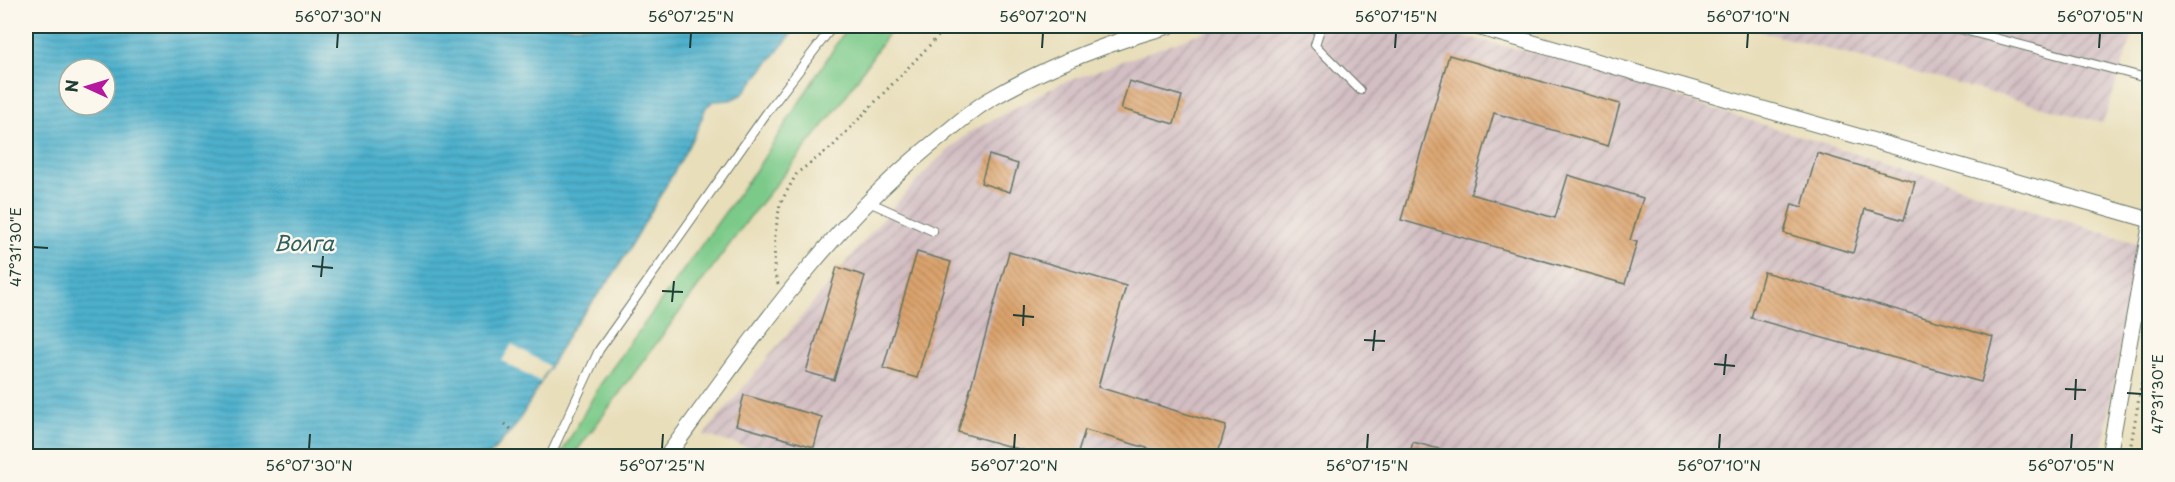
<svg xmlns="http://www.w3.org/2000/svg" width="2175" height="482" font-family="'Playpen Sans',sans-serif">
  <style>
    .industrial { fill: url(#industrial-furrows) }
    .grass { fill: #7cca8a; stroke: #4e845f; stroke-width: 1.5 }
    .water { fill: url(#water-rules); stroke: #367780; stroke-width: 1.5; fill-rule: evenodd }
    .pier { fill: #e8deba }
    .building { fill: url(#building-back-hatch) }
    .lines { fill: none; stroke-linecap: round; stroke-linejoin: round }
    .lane-casing { stroke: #657563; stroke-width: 10 }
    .street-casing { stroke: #657563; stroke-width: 17 }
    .path { stroke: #657563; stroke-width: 3; stroke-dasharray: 1.5 4.5; stroke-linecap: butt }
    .lane { stroke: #fff; stroke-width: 8 }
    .street { stroke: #fff; stroke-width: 15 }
    .ticks { fill: none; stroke: #1f3d34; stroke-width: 2 }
    .labels { text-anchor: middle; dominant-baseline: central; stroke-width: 5; stroke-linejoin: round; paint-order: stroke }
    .water-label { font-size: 21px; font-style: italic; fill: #2d6062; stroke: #fbf7ec }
    .neatline { fill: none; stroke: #1f3d34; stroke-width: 2 }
    .ticks-label { font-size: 15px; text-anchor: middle; fill: #1f3d34 }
  </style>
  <defs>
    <pattern id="industrial-furrows" width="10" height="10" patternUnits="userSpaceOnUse" patternTransform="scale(1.5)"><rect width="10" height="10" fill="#d2bec3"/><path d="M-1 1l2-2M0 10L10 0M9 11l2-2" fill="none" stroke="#aa9c9f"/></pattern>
    <pattern id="water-rules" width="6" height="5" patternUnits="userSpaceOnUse" patternTransform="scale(1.5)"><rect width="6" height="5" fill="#4eb1cd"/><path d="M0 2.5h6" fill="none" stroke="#4091a7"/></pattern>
    <pattern id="building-back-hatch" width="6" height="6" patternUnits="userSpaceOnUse" patternTransform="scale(1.5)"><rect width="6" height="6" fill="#dba36d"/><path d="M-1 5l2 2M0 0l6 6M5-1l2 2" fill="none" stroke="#b1865a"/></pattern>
  </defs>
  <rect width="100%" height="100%" fill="#fbf7ec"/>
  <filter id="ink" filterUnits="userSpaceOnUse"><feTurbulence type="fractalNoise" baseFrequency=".0167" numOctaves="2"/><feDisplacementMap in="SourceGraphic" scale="12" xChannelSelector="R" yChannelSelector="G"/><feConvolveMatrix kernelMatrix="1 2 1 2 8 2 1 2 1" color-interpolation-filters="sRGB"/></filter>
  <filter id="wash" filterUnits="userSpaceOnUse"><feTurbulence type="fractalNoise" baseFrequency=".008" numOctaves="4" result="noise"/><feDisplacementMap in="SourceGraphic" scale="24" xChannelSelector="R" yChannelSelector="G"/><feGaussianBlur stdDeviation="1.35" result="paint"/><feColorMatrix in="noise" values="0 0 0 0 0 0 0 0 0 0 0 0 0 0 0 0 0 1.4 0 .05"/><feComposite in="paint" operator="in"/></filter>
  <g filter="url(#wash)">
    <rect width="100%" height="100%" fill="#e8deba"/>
    <!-- industrial -->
    <path class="industrial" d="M 1422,26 L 1551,57 L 2139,244 L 2101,456 L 777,456 L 704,435 L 888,212 L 936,161 L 970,132 L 1060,84 L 1218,27 Z
      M 1740,26 L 2010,26 L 2017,27 L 2019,26 L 2134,26 L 2135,27 L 2103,123 Z"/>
    <!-- grass -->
    <path class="grass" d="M 848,26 L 893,26 L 839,106 L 752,214 L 573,456 L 560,456 L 600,385 L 758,167 Z"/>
    <!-- water -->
    <path class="water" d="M 26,26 L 798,26 L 742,95 L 730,100 L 714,101 L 706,107 L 698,128 L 682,158 L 627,253 L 613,275 L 571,330 L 517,424 L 489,456 L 26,456 ZM 69,69 L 105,69 L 105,105 L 69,105 Z"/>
    <!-- pier -->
    <path class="pier" d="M 512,344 L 549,366 L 540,382 L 502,361 Z"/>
    <g id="blocks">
      <!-- building -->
      <path class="building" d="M 1449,55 L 1620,104 L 1608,146 L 1494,113 L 1471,194 L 1555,218 L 1568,175 L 1643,198 L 1630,240 L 1637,242 L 1625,284 L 1401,220 Z
        M 1129,81 L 1182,96 L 1174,124 L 1121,109 Z
        M 1817,153 L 1915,182 L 1904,220 L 1865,209 L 1853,253 L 1784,233 L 1792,204 L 1802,207 Z
        M 989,155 L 1018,164 L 1010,192 L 981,183 Z
        M 917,252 L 951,262 L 917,378 L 883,368 Z
        M 1009,252 L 1126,286 L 1098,387 L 1226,426 L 1217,456 L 1174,456 L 1085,430 L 1077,456 L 1043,456 L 958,432 Z
        M 837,267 L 865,276 L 834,380 L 806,372 Z
        M 1764,272 L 1993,337 L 1981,382 L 1751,318 Z
        M 744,395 L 822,417 L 814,447 L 736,425 Z
        M 1413,442 L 1454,453 L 1454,456 L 1409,456 Z"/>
    </g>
  </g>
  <g filter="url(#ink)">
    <use href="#blocks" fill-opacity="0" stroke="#657563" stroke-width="1.5"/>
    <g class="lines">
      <!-- lane casing -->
      <g class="lane-casing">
        <path id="lane" d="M 1321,26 L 1315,45 L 1360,90
          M 1949,26 L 2150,79
          M 2149,26 L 2150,28
          M 869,202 L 933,231
          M 2137,297 L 2150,300
          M 550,456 L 599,350 L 768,111 L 833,26"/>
      </g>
      <!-- street casing -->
      <g class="street-casing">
        <path id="street" d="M 1474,26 L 2150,220
          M 667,456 C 750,343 830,223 942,136 C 957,124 972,110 989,100 C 1045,67 1107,43 1169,26
          M 2109,456 L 2150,227"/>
      </g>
      <!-- path -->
      <path class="path" d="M 2150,128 L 2147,140 L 2150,141
        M 778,284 L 774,271 L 775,234 L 780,204 L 797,173 L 832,147 L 948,26
        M 505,424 L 512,430
        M 2129,456 L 2150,334"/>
      <!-- lane -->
      <use href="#lane" class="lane"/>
      <!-- street -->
      <use href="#street" class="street"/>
    </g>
  </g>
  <!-- ticks -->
  <path class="ticks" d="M 337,48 L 338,33M 690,48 L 691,33M 1042,48 L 1043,33M 1395,48 L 1396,33M 1747,48 L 1748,33M 2099,48 L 2100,33M 33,247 L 48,248M 312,266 L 333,268M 321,277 L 323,256M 662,291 L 683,292M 672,302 L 674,281M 1013,315 L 1034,317M 1023,326 L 1024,305M 1364,340 L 1385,341M 1373,351 L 1375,330M 1714,364 L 1735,366M 1724,375 L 1726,354M 2065,389 L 2086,390M 2127,393 L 2142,394M 2075,400 L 2076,379M 309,449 L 310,434M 662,449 L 663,434M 1014,449 L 1015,434M 1367,449 L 1368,434M 1719,449 L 1720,434M 2071,449 L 2072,434"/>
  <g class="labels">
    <!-- water labels -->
    <g class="water-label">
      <text x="304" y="242">Волга</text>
    </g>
  </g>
  <!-- margin -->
  <rect width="2175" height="482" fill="none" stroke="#fbf7ec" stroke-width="66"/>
  <!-- north arrow -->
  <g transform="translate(87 87) rotate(274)"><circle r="28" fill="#fbf7ec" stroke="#a3ada2" stroke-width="1.5"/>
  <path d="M0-4.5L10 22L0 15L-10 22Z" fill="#b5179e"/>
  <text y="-9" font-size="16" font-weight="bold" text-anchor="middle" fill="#1f3d34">N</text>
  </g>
  <rect x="33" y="33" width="2109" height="416" class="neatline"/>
  <g class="ticks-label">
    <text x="338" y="22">56°07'30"N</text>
    <text x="691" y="22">56°07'25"N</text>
    <text x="1043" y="22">56°07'20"N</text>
    <text x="1396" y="22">56°07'15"N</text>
    <text x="1748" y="22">56°07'10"N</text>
    <text x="2100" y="22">56°07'05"N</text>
    <text transform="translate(16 247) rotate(-90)" y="5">47°31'30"E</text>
    <text transform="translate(2158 394) rotate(-90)" y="5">47°31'30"E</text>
    <text x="309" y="471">56°07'30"N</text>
    <text x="662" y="471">56°07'25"N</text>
    <text x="1014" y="471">56°07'20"N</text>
    <text x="1367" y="471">56°07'15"N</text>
    <text x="1719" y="471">56°07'10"N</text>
    <text x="2071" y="471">56°07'05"N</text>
  </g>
</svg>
